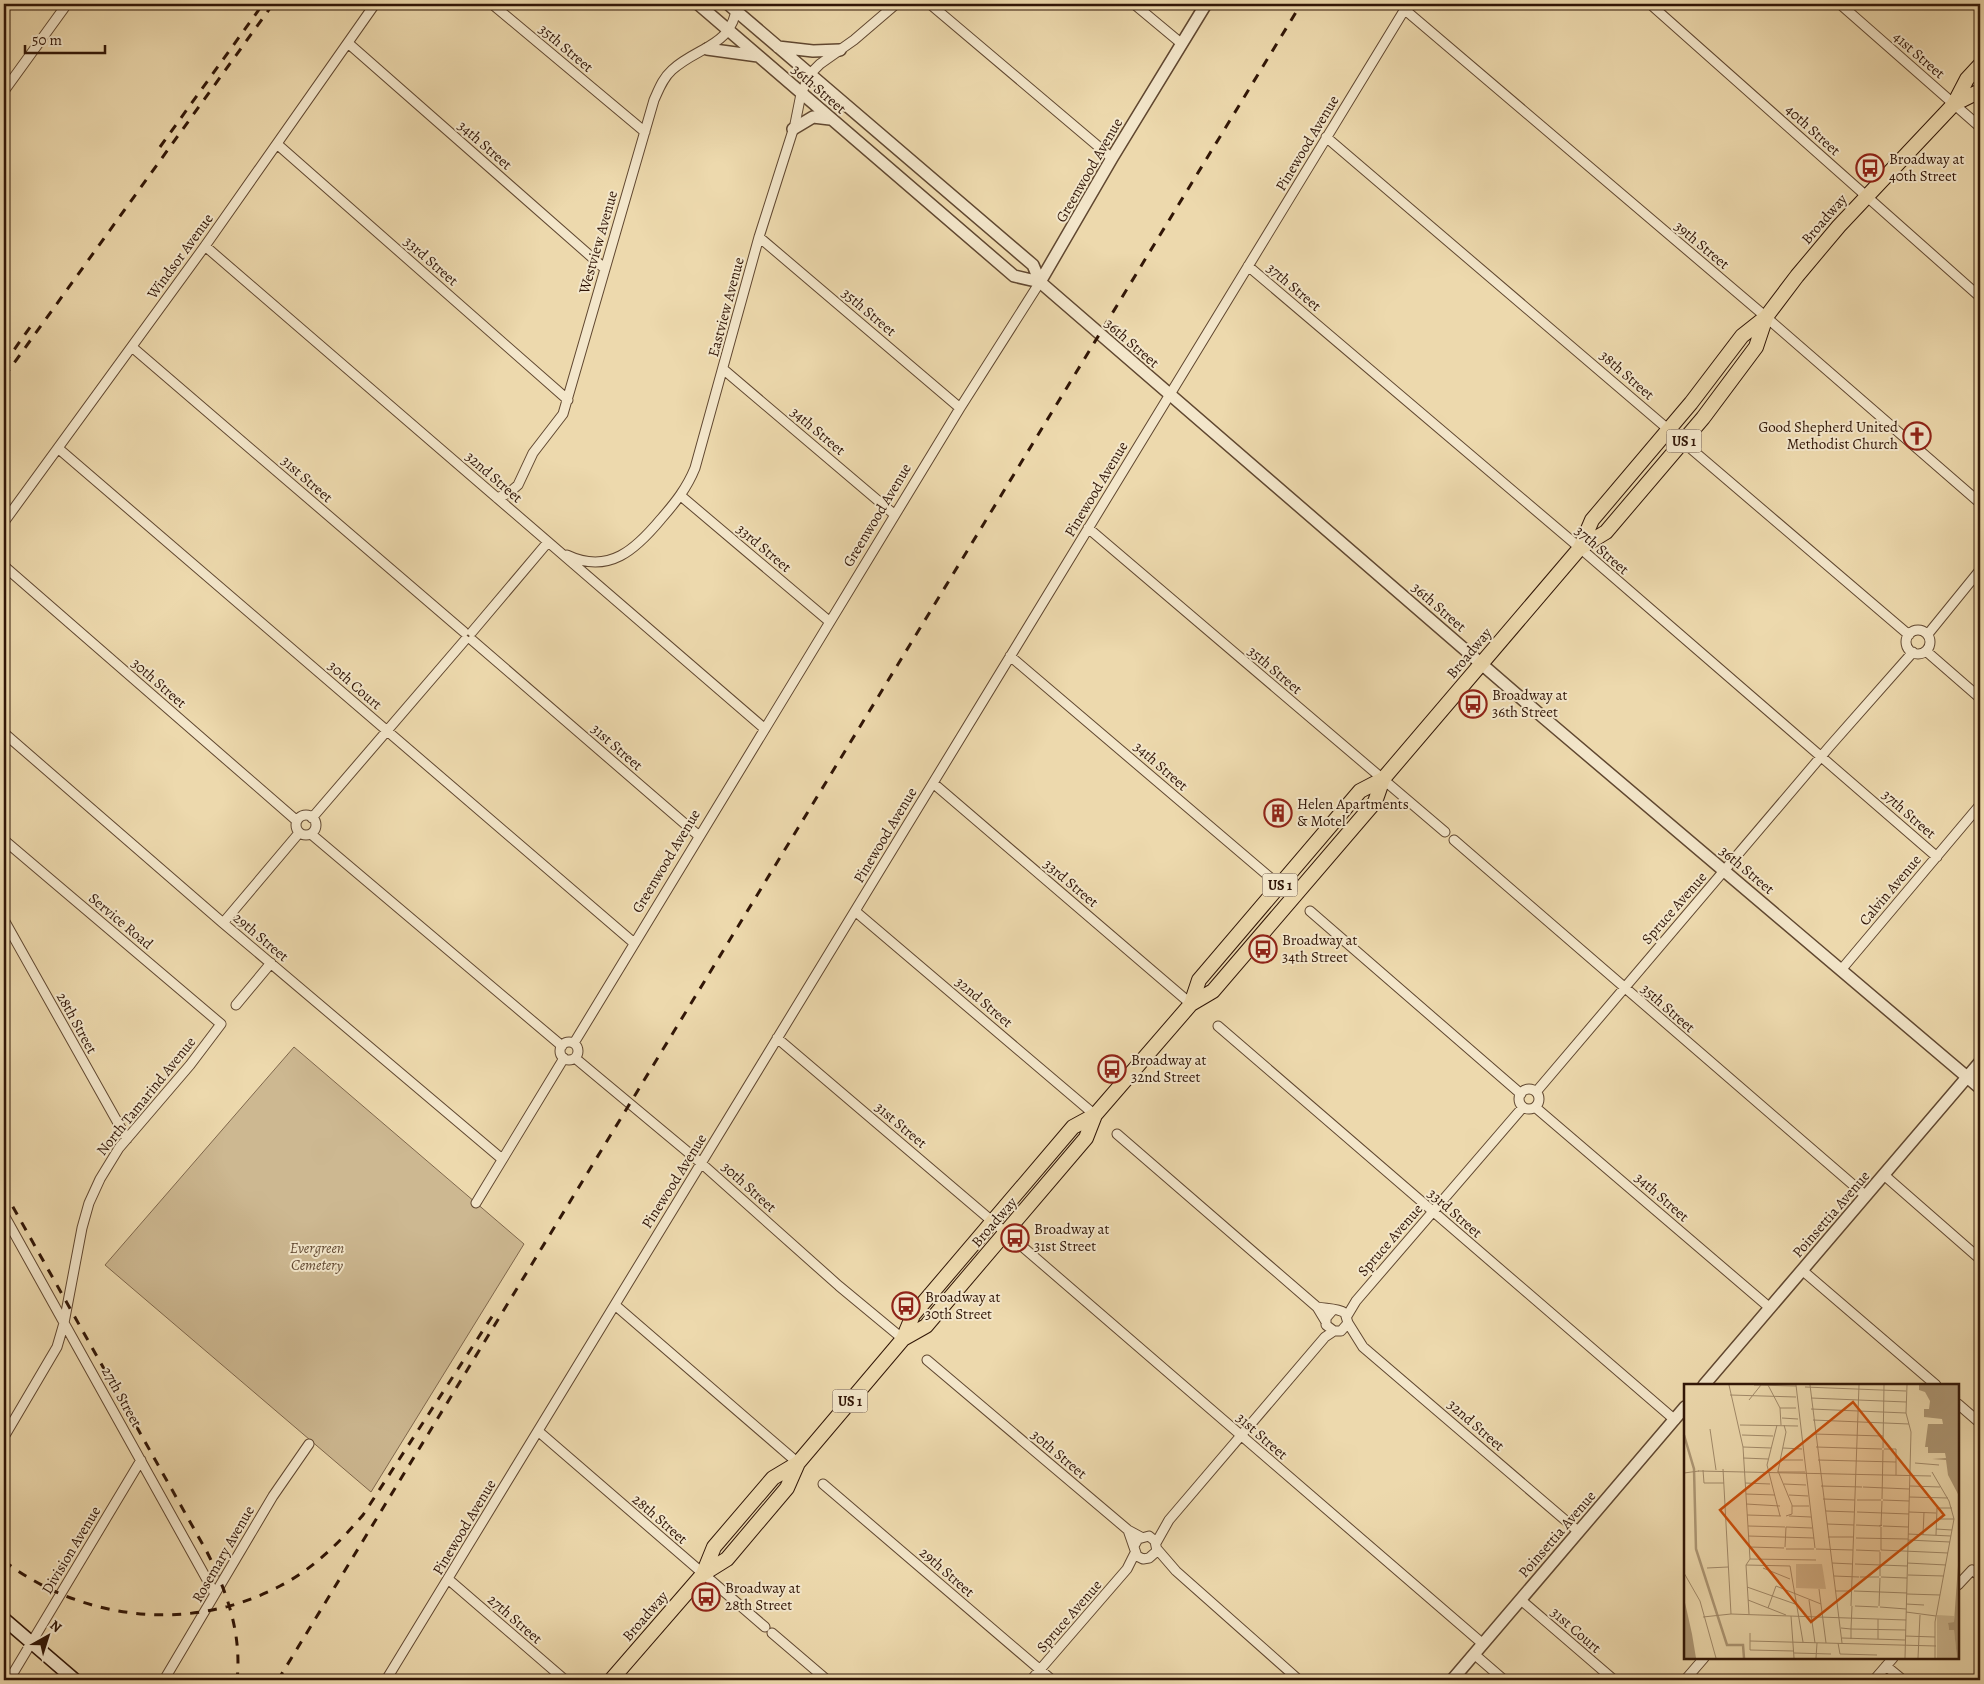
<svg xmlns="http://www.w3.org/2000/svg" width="1984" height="1684" font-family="Alegreya,serif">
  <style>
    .green { fill: #cdb891; stroke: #7f674c }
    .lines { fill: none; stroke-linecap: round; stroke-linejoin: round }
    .minor-casing { stroke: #604730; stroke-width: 11 }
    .tertiary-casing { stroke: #604730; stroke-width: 14 }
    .secondary-casing { stroke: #311607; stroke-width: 15 }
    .primary-casing { stroke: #311607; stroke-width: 16 }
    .minor { stroke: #f3e6ca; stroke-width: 9 }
    .tertiary { stroke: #f3e6ca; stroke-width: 11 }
    .secondary { stroke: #f3e6ca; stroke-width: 12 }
    .primary { stroke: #edd9ad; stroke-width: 14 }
    .rail { stroke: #311607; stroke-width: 3; stroke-dasharray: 9 9; stroke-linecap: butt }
    .labels { text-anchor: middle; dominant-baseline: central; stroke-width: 4; stroke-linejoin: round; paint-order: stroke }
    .shield { fill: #f3e6ca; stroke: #6b5442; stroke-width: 1 }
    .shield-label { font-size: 14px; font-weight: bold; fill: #311607 }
    .street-label { font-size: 15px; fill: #311607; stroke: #f3e6ca }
    .poi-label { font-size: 15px; fill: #311607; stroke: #f3e6ca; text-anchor: start }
    .park-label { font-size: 15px; font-style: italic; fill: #604730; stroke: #f3e6ca }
    .inset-river { fill: none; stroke: #ad9775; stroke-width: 2.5 }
    .inset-road { fill: none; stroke: #a28b6b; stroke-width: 1 }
    .view { fill: #cd4f0b; fill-opacity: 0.15; stroke: #cd4f0b; stroke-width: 2.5 }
    .inset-edge { fill: none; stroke: #311607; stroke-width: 2.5 }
  </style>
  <rect width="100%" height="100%" fill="#edd9ad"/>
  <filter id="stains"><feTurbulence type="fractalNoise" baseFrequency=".004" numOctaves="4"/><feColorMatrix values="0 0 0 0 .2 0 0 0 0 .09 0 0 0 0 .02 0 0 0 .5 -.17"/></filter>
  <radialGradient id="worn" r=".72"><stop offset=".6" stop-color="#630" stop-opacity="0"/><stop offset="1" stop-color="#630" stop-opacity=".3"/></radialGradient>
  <!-- green -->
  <path class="green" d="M 294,1047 L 524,1244 L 371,1492 L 105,1265 Z"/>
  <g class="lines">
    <!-- minor casing -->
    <g class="minor-casing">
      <path id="minor" d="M 492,4 L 645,132
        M 930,4 L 1112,158
        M 1134,4 L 1182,44
        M 1650,4 L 1980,297
        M 1840,4 L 1980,127
        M 1404,9 L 1766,317 L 1980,503
        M 348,43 L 604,268
        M 4,91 L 67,4
        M 1326,137 L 1909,635
        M 277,144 L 568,400
        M 759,237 L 960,408
        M 205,246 L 765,729
        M 1248,266 L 1580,548 L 1937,857
        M 132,347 L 464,632
        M 723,369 L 895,515
        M 59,449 L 634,943
        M 681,496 L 830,622
        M 497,498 L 509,493 L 518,485 L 533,453 L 563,414 L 654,100 C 659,89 663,78 672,70 C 698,46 733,47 737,4
        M 4,522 L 205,246 L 375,4
        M 1088,528 L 1445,832
        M 567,555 C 609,575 636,549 661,519 C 675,503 687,488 695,468 L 759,237 L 795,124 L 801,94 L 810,74 L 820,64 L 854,40 L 896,4
        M 4,566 L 297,821
        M1906 642a12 12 0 1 1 24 0a12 12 0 1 1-24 0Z
        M 472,632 L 548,542
        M 1928,634 L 1980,570
        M 472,640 L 699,836
        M 1926,651 L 1980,698
        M 1010,656 L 1293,897
        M 4,733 L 223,923 L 502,1159
        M 933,783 L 1191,1004
        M296 825a10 10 0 1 1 20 0a10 10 0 1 1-20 0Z
        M 312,818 L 465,640
        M 311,834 L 562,1046
        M 4,840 L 221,1024 L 190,1065 L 119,1148 L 100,1179 L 89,1203 L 82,1228 L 64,1323 L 57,1347 L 4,1437
        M 1454,840 L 1866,1196
        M 855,911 L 1095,1115
        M 1310,911 L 1521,1094
        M 4,920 L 127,1139
        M 223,923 L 299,833
        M 1841,970 L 1980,805
        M 236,1005 L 271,963
        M 1218,1026 L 1675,1420
        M 777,1038 L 1006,1233
        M560 1051a9 9 0 1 1 18 0a9 9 0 1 1-18 0Z
        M 574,1043 L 960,408 L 1040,282
        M 575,1058 L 701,1163 L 839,1286 L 903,1339
        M1519 1099a10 10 0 1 1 20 0a10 10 0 1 1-20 0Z
        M 1536,1092 L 1830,746 L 1913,652
        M 1535,1107 L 1770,1308
        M 1117,1134 L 1317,1307 L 1326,1322
        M 1884,1175 L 1980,1259
        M 476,1203 L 564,1058
        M 4,1215 L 215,1594
        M 1024,1248 L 1483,1644
        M 1802,1270 L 1936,1385
        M 615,1305 L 798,1463
        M 1317,1307 C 1326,1309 1337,1308 1345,1313 L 1348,1323 L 1341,1331 L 1334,1331 L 1326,1325 L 1326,1318 L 1332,1311
        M 1347,1316 L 1356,1301 L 1523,1107
        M 1348,1323 L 1363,1347 L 1579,1532
        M 927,1360 L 1128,1530 L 1141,1537
        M 1958,1404 L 1980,1423
        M 538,1431 L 765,1627
        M 823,1484 L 1052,1680
        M 1128,1530 L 1137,1556 L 1143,1559 L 1149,1558 L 1157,1551 L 1155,1541 L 1149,1536 L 1138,1539 L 1134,1546
        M 1156,1543 L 1169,1520 L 1325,1337 L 1334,1331
        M 1157,1549 L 1176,1571 L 1299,1680
        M 448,1579 L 565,1680
        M 1958,1585 L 1972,1570 L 1980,1576
        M 1521,1600 L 1614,1680
        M 772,1633 L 827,1680
        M 1474,1654 L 1504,1680
        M 1886,1666 L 1903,1680
        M 9,1680 L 141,1460
        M 164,1680 L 273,1496 L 309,1444
        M 386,1680 L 1408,4
        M 1031,1680 L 1127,1569 L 1135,1553
        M 1685,1680 L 1704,1658
        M 1874,1680 L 1893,1658"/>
    </g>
    <!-- tertiary casing -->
    <g class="tertiary-casing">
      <path id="tertiary" d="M 698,4 L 1014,276 L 1040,282 L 1544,718 L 1980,1088
        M 728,4 L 1033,265 L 1040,282
        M 778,47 L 813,51 L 840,50
        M 707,49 L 758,56
        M 793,129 L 813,117 L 830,119
        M 1040,282 L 1112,158 L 1206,4
        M 1704,1385 L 1980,1062
        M 1452,1680 L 1685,1407"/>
    </g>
    <!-- secondary casing -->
    <g class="secondary-casing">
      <path id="secondary" d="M 4,1619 L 75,1680"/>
    </g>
    <!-- primary casing -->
    <g class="primary-casing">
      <path id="primary" d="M 1954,104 L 1980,91
        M 1580,548 L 1606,532 L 1703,418 L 1756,347 L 1766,317
        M 1191,1004 L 1199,980 L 1360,791 L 1383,779
        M 903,1339 L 926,1326 L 1086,1138 L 1095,1115 L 1191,1004 L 1213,991 L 1375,802 L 1383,779 L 1580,548 L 1592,520 L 1691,403 L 1742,336 L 1766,317 L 1797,276 L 1839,226 L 1954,104 L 1967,79 L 1980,65
        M 703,1574 L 714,1547 L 773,1478 L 798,1463 L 903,1339 L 913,1315 L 1073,1127 L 1095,1115
        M 611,1680 L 703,1574 L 727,1559 L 787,1488 L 798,1463"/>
    </g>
    <!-- minor -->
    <use href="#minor" class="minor"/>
    <!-- tertiary -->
    <use href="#tertiary" class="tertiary"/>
    <!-- secondary -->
    <use href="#secondary" class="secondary"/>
    <!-- primary -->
    <use href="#primary" class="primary"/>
    <!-- rail -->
    <path class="rail" d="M 160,147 L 263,4
      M 4,364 L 33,323
      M 4,377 L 273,4
      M 4,1191 L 207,1552 C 227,1592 242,1634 237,1680
      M 4,1561 C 83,1621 191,1633 280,1586 C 313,1569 339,1543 363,1515 L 493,1315
      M 278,1680 L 1301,4"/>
  </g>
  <!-- icons -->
  <defs>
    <g id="bus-ring" transform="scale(1.4375)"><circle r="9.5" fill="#f3e6ca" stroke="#8f2418" stroke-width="1.5"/><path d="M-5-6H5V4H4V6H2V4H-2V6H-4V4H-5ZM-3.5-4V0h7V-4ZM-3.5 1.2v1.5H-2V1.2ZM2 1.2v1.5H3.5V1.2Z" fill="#8f2418"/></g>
    <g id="church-ring" transform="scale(1.4375)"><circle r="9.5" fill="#f3e6ca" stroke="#8f2418" stroke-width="1.5"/><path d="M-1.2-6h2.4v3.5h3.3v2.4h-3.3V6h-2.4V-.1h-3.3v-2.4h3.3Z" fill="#8f2418"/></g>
    <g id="building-ring" transform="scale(1.4375)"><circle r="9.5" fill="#f3e6ca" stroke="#8f2418" stroke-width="1.5"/><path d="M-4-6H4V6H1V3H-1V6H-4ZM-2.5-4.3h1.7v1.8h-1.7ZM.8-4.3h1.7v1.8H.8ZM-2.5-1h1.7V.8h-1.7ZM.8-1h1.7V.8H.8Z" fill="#8f2418"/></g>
  </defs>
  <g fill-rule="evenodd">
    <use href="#bus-ring" x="1870" y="168"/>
    <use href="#church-ring" x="1917" y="436"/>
    <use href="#bus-ring" x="1473" y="704"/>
    <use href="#building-ring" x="1278" y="813"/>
    <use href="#bus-ring" x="1263" y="949"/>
    <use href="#bus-ring" x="1112" y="1069"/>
    <use href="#bus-ring" x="1015" y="1238"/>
    <use href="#bus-ring" x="906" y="1306"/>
    <use href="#bus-ring" x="706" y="1597"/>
  </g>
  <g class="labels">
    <!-- shield labels -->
    <g class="shield">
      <rect x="1666.5" y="429.5" width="35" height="23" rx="4"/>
      <rect x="1262.5" y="873.5" width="35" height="23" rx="4"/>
      <rect x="832.5" y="1389.5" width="35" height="23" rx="4"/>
    </g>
    <g class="shield-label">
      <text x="1684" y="441">US 1</text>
      <text x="1280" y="885">US 1</text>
      <text x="850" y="1401">US 1</text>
    </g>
    <!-- street labels -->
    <g class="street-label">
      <text transform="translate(566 48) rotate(40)">35th Street</text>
      <text transform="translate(1919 55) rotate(41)">41st Street</text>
      <text transform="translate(819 89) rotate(41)">36th Street</text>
      <text transform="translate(1813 130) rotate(42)">40th Street</text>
      <text transform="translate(1307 143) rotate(-59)">Pinewood Avenue</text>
      <text transform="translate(485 145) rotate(41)">34th Street</text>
      <text transform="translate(1089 170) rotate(-60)">Greenwood Avenue</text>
      <text transform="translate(1824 219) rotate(-49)">Broadway</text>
      <text transform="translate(598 242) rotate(-74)">Westview Avenue</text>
      <text transform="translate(1702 245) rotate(40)">39th Street</text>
      <text transform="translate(180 256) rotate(-54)">Windsor Avenue</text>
      <text transform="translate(431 261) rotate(41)">33rd Street</text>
      <text transform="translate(1294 287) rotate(40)">37th Street</text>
      <text transform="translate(726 307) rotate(-75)">Eastview Avenue</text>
      <text transform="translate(869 312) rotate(40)">35th Street</text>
      <text transform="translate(1132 343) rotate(41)">36th Street</text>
      <text transform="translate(1627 375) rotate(41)">38th Street</text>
      <text transform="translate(818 431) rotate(40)">34th Street</text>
      <text transform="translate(494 477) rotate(41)">32nd Street</text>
      <text transform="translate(307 479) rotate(41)">31st Street</text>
      <text transform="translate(1096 489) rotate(-59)">Pinewood Avenue</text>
      <text transform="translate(877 515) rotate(-59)">Greenwood Avenue</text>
      <text transform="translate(764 548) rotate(40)">33rd Street</text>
      <text transform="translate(1602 550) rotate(41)">37th Street</text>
      <text transform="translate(1439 607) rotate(41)">36th Street</text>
      <text transform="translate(1469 653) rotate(-50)">Broadway</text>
      <text transform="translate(1275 670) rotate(40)">35th Street</text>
      <text transform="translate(159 683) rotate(41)">30th Street</text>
      <text transform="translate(355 685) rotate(41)">30th Court</text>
      <text transform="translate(617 747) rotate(41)">31st Street</text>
      <text transform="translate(1161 766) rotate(41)">34th Street</text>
      <text transform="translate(1909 814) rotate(41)">37th Street</text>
      <text transform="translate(885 835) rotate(-59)">Pinewood Avenue</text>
      <text transform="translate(666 861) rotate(-59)">Greenwood Avenue</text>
      <text transform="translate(1747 870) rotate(40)">36th Street</text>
      <text transform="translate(1071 883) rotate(40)">33rd Street</text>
      <text transform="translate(1890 890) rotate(-50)">Calvin Avenue</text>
      <text transform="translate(1674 908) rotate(-49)">Spruce Avenue</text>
      <text transform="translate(121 921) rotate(40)">Service Road</text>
      <text transform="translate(261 937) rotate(40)">29th Street</text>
      <text transform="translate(984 1002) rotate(40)">32nd Street</text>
      <text transform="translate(1668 1008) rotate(41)">35th Street</text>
      <text transform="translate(77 1023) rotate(61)">28th Street</text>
      <text transform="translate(146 1096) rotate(-51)">North Tamarind Avenue</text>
      <text transform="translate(901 1125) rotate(40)">31st Street</text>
      <text transform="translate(674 1181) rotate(-58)">Pinewood Avenue</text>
      <text transform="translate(749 1187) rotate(42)">30th Street</text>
      <text transform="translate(1662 1197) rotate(41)">34th Street</text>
      <text transform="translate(1455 1213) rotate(41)">33rd Street</text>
      <text transform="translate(1831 1214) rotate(-49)">Poinsettia Avenue</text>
      <text transform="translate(994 1222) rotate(-49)">Broadway</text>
      <text transform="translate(1390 1240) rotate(-49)">Spruce Avenue</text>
      <text transform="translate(122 1397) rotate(61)">27th Street</text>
      <text transform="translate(1476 1425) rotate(41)">32nd Street</text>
      <text transform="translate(1262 1436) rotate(41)">31st Street</text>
      <text transform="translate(1059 1454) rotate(40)">30th Street</text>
      <text transform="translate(660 1519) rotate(41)">28th Street</text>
      <text transform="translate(464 1527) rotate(-59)">Pinewood Avenue</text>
      <text transform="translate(1557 1534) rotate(-49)">Poinsettia Avenue</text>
      <text transform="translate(71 1550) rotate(-59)">Division Avenue</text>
      <text transform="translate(223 1554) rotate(-60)">Rosemary Avenue</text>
      <text transform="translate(947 1572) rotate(41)">29th Street</text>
      <text transform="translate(645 1616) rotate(-49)">Broadway</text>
      <text transform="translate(1069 1616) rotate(-49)">Spruce Avenue</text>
      <text transform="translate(515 1619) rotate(41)">27th Street</text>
      <text transform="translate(1576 1630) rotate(41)">31st Court</text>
    </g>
    <!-- poi labels -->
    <g class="poi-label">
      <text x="1889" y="159">Broadway at<tspan x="1889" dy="17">40th Street</tspan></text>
      <text x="1898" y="427" text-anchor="end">Good Shepherd United<tspan x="1898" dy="17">Methodist Church</tspan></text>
      <text x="1492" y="695">Broadway at<tspan x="1492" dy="17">36th Street</tspan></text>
      <text x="1297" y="804">Helen Apartments<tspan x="1297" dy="17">&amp; Motel</tspan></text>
      <text x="1282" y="940">Broadway at<tspan x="1282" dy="17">34th Street</tspan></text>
      <text x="1131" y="1060">Broadway at<tspan x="1131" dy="17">32nd Street</tspan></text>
      <text x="1034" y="1229">Broadway at<tspan x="1034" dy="17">31st Street</tspan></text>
      <text x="925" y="1297">Broadway at<tspan x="925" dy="17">30th Street</tspan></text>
      <text x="725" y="1588">Broadway at<tspan x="725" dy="17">28th Street</tspan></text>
    </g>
    <!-- park labels -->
    <g class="park-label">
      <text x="317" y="1248">Evergreen<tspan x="317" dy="17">Cemetery</tspan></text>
    </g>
  </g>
  <!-- overview -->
  <g transform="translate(1684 1384)">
    <rect width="275" height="275" fill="#edd9ad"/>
    <path d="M 112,180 L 138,180 L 142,205 L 112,204 ZM 253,231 L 270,232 L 270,238 L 264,240 L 265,246 L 270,245 L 273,274 L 253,274 Z" fill="#cdb891"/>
    <path d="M 235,1 L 275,1 L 275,112 L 264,91 L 262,76 L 248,75 L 262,74 L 261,69 L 244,69 L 244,63 L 241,63 L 244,40 L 259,40 L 258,35 L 240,33 L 240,25 L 245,25 L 246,17 L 241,8 L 235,6 ZM 275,167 L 275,274 L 273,274 L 270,246 L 265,246 L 264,239 L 270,238 ZM 0,214 L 8,250 L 12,274 L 0,274 Z" fill="#ad9775"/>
    <path class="inset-river" d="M 0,51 L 10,85 L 12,165 L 43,261 L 59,261 L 60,274"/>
    <path class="inset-road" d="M 45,1 L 59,63 L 66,175 L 62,181 L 65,230M 70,1 L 112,2M 84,1 L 96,24 L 97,41M 112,1 L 131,164M 126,1 L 158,259M 121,3 L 222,7M 46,11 L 112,13M 127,14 L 222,18M 65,16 L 77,1M 96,24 L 112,24M 127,25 L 222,29M 98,34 L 114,35M 129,36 L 225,40M 56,41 L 114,42M 93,41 L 83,81 L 96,132M 100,41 L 102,48 L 94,87 L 108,121 L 108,130 L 102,132M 26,45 L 32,86M 130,50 L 199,52M 58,51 L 89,52M 59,63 L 87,64M 132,63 L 198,65M 99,64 L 118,65M 199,64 L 200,1M 200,65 L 212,65 L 212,91M 59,74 L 84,75M 97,76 L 119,76M 134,76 L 212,78M 231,79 L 255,81M 39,85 L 47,230M 19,86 L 20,99 L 40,99M 14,87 L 247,92M 93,88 L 121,88M 248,88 L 265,117 L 270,135 L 251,238 L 251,274M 0,89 L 15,87M 61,99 L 86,100M 100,100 L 122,101M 137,102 L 178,103M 226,102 L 256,103M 179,103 L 225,105M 62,110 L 91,111M 105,111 L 124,112M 0,113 L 0,145M 225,113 L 264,114M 139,115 L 171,116M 198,115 L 199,66M 173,116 L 197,116M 199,116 L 225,117M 62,120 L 96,122M 108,122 L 125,122M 142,127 L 170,128M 173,128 L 225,130M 225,128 L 252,129M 63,131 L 97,132M 105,132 L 127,133M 252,135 L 270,135M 143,140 L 170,141M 172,141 L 197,142 L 198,141 L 195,142M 197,141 L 198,117M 64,142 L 101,143M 199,142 L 224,143M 102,143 L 128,144M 252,145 L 268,146M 224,150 L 267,152M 239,151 L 240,128M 252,151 L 253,124 L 268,124M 64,152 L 130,154M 144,153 L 170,153M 172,154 L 224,155M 224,156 L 266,158M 65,163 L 100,164M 101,163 L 102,143M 102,165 L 130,165M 132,165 L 169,166M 172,166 L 196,167M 197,166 L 264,169M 197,166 L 197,143M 66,175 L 132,176M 148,179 L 169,180M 223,179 L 262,181M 171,180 L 223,182M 62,181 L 106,182 L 119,258M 23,184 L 44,183M 79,184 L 106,195M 0,189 L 16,217 L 32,274M 224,191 L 260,192M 150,192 L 175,193M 196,192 L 196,168M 176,193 L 195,193M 197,193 L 223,194M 63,203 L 114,221M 135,205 L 142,259M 152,207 L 168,207M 170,207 L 223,209M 223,210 L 256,211M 64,216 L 102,231M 125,216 L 131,259M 222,220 L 240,221M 167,222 L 175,1M 168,222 L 167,245 L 222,246M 171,222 L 194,223M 195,222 L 196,194M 196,223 L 222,225M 84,224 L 92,202 L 137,220M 222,228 L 252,232M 107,232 L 110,274M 19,233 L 47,230 L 222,236 L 221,274M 222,236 L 227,48 L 222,29 L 223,1M 157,244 L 167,245 L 167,255M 66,249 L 66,266 L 110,267M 221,252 L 251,253M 158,254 L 221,256M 194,255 L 194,235M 66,257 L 252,262M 154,259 L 156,270 L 193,271M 110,269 L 147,270M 132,274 L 133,259M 234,274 L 236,231"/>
    <path class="view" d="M 169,18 L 260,131 L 127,238 L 36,126 Z"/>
    <rect width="275" height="275" class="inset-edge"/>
  </g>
  <!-- margin -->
  <rect width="1984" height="1684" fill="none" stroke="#edd9ad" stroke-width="20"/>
  <rect x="5" y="5" width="1974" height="1674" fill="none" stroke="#311607" stroke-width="2.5"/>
  <rect x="10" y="10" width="1964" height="1664" fill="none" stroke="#311607"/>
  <!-- north arrow -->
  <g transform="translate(48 1636) rotate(39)" stroke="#f3e6ca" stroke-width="4" paint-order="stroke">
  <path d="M0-4L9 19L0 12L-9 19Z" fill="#311607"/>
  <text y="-8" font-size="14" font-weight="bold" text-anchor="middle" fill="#311607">N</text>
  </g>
  <!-- scale -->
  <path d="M25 45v8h80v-8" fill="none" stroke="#311607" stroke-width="2.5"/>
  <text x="32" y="45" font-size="15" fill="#311607" stroke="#f3e6ca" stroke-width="4" paint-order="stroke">50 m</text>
  <rect width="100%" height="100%" filter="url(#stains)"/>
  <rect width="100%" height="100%" fill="url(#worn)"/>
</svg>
